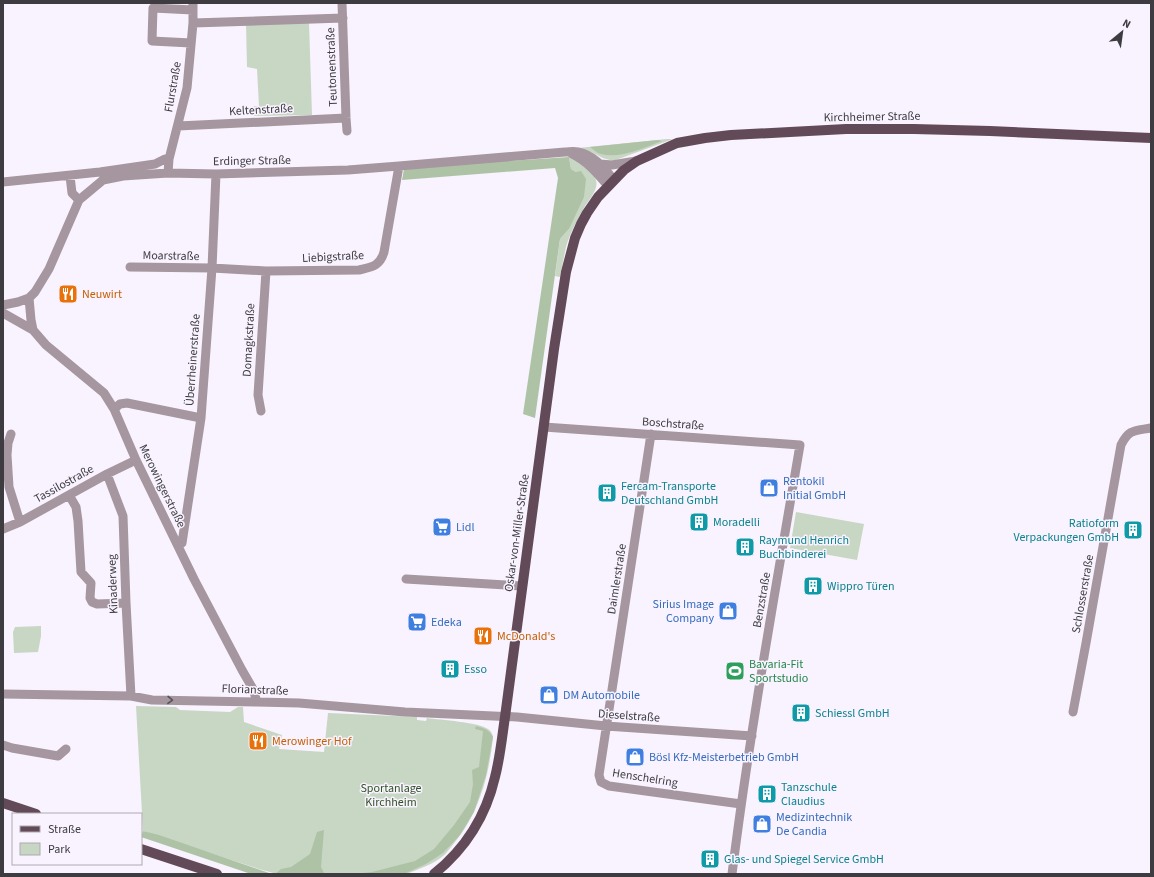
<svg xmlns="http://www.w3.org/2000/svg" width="1154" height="877" font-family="'Source Sans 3',sans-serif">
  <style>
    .green { fill: #c8d6c4 }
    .forest { fill: #aec3a6 }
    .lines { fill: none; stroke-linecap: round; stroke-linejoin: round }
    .minor { stroke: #a5969f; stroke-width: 9 }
    .major { stroke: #634a58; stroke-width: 10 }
    .oneway { stroke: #585258 }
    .labels { text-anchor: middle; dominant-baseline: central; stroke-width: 3; stroke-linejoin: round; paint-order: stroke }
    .street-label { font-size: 12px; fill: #3e3b41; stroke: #f8f3fe }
    .food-label { font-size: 12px; fill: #c56008; stroke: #f8f3fe; text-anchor: start }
    .shop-label { font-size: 12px; fill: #366cbe; stroke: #f8f3fe; text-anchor: start }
    .culture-label { font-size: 12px; fill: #0d838f; stroke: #f8f3fe; text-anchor: start }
    .leisure-label { font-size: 12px; fill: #27864d; stroke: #f8f3fe; text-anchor: start }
    .park-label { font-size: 12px; fill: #315026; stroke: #f8f3fe }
  </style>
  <rect width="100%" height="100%" fill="#f8f3fe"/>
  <!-- green -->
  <path class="green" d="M 309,23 L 312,115 L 254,116 L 254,106 L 259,106 L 257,69 L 247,67 L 246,24 Z
    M 667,139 L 673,139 L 613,161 L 603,158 L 589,151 L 578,148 Z
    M 570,155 C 579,162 593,169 596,180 C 599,190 588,200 584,208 C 577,220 570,233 566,247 C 564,256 562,267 560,277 L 555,276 L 560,239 L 569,229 L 576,172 L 571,169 L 569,157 Z
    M 796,512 L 864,524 L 857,560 L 790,548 Z
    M 41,626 L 41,636 L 38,652 L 14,653 L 13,632 L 15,627 Z
    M 136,706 L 176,707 L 180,710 L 230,712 L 238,707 L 243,707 L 244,722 L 282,735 L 279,749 L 324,752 L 328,713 L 417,717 L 417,720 L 426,721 L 427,718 C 441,720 477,722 488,729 C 491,731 492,733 493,737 C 489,777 478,816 451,847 C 448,850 446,854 443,856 C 434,864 418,869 407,874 L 277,874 L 259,869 L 143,831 Z"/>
  <!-- forest -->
  <path class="forest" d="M 658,140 L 662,141 C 643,148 621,159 601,154 C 597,153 594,150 590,147 Z
    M 569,157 L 571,169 L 576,172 L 581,171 L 586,179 L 584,197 L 569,229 L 560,239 L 535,418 L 523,414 L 558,178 L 555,168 L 402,180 L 404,169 L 429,166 Z
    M 476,726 C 483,728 489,729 493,737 L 486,775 L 474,812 L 460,835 L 443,853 L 426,864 L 404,874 L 354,874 L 372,872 L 415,861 L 434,849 L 454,825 L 470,802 L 473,784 L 472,770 L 479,767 L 483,731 L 475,729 Z
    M 324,830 L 321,867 L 324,873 L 329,874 L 275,874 L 281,869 L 291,867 L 310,854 L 317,832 Z
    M 143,831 L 159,835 L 272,874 L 251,874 L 141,837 Z"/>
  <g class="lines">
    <!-- minor -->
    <path class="minor" d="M 342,3 L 346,118 L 347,131
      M 193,23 L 343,18
      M 191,43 L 152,41 L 153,8 L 193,10
      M 178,126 L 346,118
      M 572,154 C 587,161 597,173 608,186
      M 600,164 L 612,165 L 636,161
      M 168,173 L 169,159 L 187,88 L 193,23 L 193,3
      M 70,176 L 72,193 L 79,200
      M 3,182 L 100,172 L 155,164 L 165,159 L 169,159
      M 130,267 L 212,268 L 266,271 L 359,270 C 372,267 380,266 384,252 L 399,166
      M 29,298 L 31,320 L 33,330 L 46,345 L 104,393 L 114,409 L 136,460 L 194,579 L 242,670 L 253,689 L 257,702
      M 3,305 L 18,302 L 29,298 L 35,292 L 49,269 L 79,200 L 103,180 L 123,176 L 168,173 L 216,174 L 348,170 L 399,166 L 565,152 C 569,152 573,151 578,152 C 594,155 604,168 614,180
      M 3,313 L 33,330
      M 114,409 L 120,404 L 127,403 L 201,418
      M 261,411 L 258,395 L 266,271
      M 544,427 L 800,445 C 776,587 750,730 732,874
      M 11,434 L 8,443 L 7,455 L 9,487 L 20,522
      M 651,434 L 599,775 L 601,782 L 609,786 L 741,804
      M 107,474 L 123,516 L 126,603 L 131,696
      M 69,495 L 76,507 L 78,521 L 81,572 L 91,583 L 90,598 L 92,602 L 97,604 L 126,603
      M 3,529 L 20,522 L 107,474 L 136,460
      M 178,546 L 182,543 L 201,418 L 212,268 L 216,174
      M 406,579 L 522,586
      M 3,694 L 131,696 L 152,700 L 257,702 L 299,703 L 405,712 L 517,717 L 606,726 L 752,736
      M 1073,712 L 1086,643 L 1121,445 C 1129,429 1134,431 1151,428
      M 3,745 L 12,748 L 58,756 L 66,749"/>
    <!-- major -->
    <path class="major" d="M 3,803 L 36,814
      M 141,849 L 217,874
      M 434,874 C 465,849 486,816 495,777 C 500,758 502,737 505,717 L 554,349 L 566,272 L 575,238 L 581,224 L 587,213 L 598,197 L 624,170 L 637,161 L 677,143 L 705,138 L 731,135 L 846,129 L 914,129 L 990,131 L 1151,138"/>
  </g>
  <!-- one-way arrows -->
  <defs><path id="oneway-chevron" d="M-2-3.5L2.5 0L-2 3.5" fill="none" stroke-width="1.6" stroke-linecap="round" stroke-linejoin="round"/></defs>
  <use class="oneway" href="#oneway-chevron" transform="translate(170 700) rotate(1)"/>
  <!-- icons -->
  <defs>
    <g id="restaurant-square" transform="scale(1)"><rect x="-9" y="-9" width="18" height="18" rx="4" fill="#e8710a" stroke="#f8f3fe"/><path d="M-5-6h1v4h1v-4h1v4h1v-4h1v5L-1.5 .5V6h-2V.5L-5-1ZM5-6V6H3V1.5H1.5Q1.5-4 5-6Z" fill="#fff"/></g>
    <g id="shop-square" transform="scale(1)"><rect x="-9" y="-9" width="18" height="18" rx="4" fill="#3f7fe0" stroke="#f8f3fe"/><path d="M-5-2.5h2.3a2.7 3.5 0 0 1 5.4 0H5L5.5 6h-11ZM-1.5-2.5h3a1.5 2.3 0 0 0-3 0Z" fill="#fff"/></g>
    <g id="building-square" transform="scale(1)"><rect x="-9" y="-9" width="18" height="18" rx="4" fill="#0f9aa8" stroke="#f8f3fe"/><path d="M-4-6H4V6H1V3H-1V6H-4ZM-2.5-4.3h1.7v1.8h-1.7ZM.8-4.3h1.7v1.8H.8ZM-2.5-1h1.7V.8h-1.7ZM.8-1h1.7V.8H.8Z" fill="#fff"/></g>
    <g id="supermarket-square" transform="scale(1)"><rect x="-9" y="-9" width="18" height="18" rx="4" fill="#3f7fe0" stroke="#f8f3fe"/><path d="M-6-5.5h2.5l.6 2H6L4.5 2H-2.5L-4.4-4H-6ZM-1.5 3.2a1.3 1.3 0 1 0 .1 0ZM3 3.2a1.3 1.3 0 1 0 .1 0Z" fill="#fff"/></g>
    <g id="stadium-square" transform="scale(1)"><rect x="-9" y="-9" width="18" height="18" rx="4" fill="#2e9e5b" stroke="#f8f3fe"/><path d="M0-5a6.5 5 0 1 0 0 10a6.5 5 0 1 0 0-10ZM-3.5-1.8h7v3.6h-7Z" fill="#fff"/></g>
  </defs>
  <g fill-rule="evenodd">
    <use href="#restaurant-square" x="68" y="294"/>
    <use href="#shop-square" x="769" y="488"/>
    <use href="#building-square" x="607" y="493"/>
    <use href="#building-square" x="699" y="522"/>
    <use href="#supermarket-square" x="442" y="527"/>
    <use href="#building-square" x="1133" y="530"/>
    <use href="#building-square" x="745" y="547"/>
    <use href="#building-square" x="813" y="586"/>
    <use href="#shop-square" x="728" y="611"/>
    <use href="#supermarket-square" x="417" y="622"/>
    <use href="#restaurant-square" x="483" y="636"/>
    <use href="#building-square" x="450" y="669"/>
    <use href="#stadium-square" x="735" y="671"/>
    <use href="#shop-square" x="549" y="695"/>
    <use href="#building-square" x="801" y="713"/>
    <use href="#restaurant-square" x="258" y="741"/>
    <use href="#shop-square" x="635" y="757"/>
    <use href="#building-square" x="767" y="794"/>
    <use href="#shop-square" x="762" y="824"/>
    <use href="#building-square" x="710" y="859"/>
  </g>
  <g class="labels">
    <!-- street labels -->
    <g class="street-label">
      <text transform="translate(332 67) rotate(-92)">Teutonenstraße</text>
      <text transform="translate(173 87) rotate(-80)">Flurstraße</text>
      <text transform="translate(261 110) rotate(-3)">Keltenstraße</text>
      <text transform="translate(872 117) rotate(-1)">Kirchheimer Straße</text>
      <text transform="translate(252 161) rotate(-1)">Erdinger Straße</text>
      <text transform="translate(171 256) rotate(1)">Moarstraße</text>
      <text transform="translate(333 257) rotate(-3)">Liebigstraße</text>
      <text transform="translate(249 340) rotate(-87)">Domagkstraße</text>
      <text transform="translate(193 360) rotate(-86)">Überrheinerstraße</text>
      <text transform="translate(673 424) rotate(4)">Boschstraße</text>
      <text transform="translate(64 484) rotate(-29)">Tassilostraße</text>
      <text transform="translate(162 486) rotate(64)">Merowingerstraße</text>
      <text transform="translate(517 533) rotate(-82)">Oskar-von-Miller-Straße</text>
      <text transform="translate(617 579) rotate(-81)">Daimlerstraße</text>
      <text transform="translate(113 584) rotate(-92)">Kinaderweg</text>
      <text transform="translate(1083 594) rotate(-80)">Schlosserstraße</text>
      <text transform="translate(762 600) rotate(-80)">Benzstraße</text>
      <text transform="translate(255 690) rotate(2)">Florianstraße</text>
      <text transform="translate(629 716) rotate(4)">Dieselstraße</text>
      <text transform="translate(645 778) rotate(9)">Henschelring</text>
    </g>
    <!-- food labels -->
    <g class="food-label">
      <text x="82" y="294">Neuwirt</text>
      <text x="497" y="636">McDonald's</text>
      <text x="272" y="741">Merowinger Hof</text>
    </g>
    <!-- shop labels -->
    <g class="shop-label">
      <text x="783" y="481">Rentokil<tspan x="783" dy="14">Initial GmbH</tspan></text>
      <text x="456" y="527">Lidl</text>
      <text x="714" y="604" text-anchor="end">Sirius Image<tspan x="714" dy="14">Company</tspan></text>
      <text x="431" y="622">Edeka</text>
      <text x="563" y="695">DM Automobile</text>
      <text x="649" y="757">Bösl Kfz-Meisterbetrieb GmbH</text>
      <text x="776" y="817">Medizintechnik<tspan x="776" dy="14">De Candia</tspan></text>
    </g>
    <!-- culture labels -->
    <g class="culture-label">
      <text x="621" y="486">Fercam-Transporte<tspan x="621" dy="14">Deutschland GmbH</tspan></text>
      <text x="713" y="522">Moradelli</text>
      <text x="1119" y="523" text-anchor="end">Ratioform<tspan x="1119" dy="14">Verpackungen GmbH</tspan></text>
      <text x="759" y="540">Raymund Henrich<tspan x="759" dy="14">Buchbinderei</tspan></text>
      <text x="827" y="586">Wippro Türen</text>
      <text x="464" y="669">Esso</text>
      <text x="815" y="713">Schiessl GmbH</text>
      <text x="781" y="787">Tanzschule<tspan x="781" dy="14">Claudius</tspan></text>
      <text x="724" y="859">Glas- und Spiegel Service GmbH</text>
    </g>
    <!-- leisure labels -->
    <g class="leisure-label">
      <text x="749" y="664">Bavaria-Fit<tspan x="749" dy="14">Sportstudio</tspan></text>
    </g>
    <!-- park labels -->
    <g class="park-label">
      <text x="391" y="788">Sportanlage<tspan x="391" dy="14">Kirchheim</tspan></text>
    </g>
  </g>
  <!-- border -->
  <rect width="1154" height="877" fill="none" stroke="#3e3b41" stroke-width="8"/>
  <!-- legend -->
  <rect x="12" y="813" width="130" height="52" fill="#f8f3fe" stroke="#aea9b2"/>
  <rect x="20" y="826" width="20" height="6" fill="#634a58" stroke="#aea9b2"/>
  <text x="48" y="833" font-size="12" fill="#3e3b41">Straße</text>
  <rect x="20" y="843" width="20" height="12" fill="#c8d6c4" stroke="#aea9b2"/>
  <text x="48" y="853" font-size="12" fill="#3e3b41">Park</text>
  <!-- north arrow -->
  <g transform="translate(1122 32) rotate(29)" stroke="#f8f3fe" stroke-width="3" paint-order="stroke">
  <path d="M0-3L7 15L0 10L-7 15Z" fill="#3e3b41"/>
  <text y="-6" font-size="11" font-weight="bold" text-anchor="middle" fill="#3e3b41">N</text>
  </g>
</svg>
